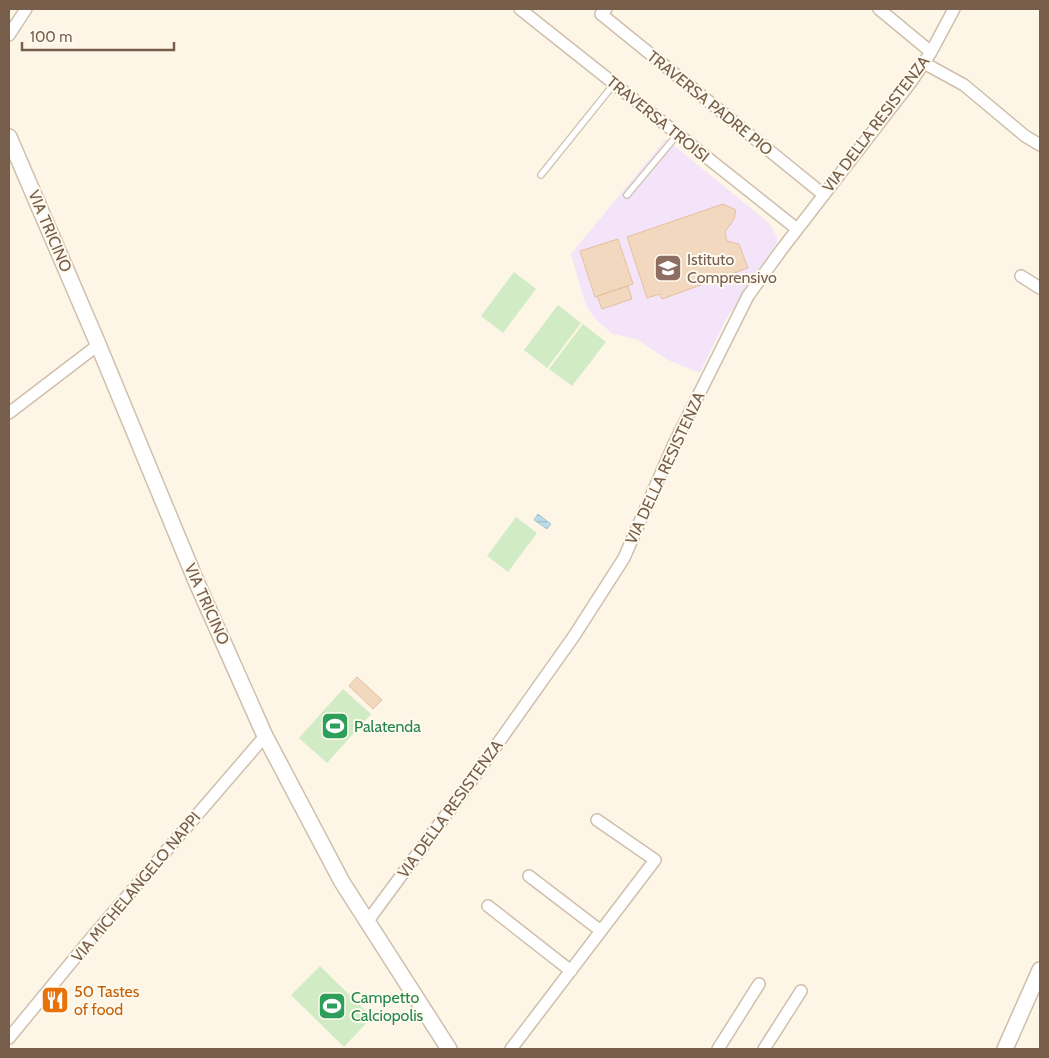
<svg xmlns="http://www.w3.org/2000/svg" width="1049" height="1058" font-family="Cabin,sans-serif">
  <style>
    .education { fill: #f3e4f9 }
    .garden { fill: #d1ebc5 }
    .water { fill: url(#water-rules); stroke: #a1cbd9 }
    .building { fill: #f2d8be; stroke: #e5c09f }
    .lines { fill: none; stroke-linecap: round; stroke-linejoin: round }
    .service-casing { stroke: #cfbfad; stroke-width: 8 }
    .minor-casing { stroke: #cfbfad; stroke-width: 14 }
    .tertiary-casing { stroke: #cfbfad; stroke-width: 18 }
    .service { stroke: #fff; stroke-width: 5.5 }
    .minor { stroke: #fff; stroke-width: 11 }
    .tertiary { stroke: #fff; stroke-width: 15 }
    .labels { text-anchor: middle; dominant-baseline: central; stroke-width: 4; stroke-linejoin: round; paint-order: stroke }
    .street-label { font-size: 16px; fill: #775e4b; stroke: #fffaee }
    .education-label { font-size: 16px; fill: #785e54; stroke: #fffaee; text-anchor: start }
    .leisure-label { font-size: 16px; fill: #27864d; stroke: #fffaee; text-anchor: start }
    .food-label { font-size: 16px; fill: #c56008; stroke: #fffaee; text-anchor: start }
  </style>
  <defs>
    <pattern id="water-rules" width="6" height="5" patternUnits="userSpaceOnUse" patternTransform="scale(1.25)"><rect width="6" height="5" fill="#bbdde7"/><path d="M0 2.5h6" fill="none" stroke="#9db6bd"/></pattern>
  </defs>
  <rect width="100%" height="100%" fill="#fdf6e7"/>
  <!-- education -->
  <path class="education" d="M 666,139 L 770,224 L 777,237 L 777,243 L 725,321 L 700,373 L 668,360 L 636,339 L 613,334 L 595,319 L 585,303 L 571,254 Z"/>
  <!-- garden -->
  <path class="garden" d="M 514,272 L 536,289 L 503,333 L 481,316 Z
    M 558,305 L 581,323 L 547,368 L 524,350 Z
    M 583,324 L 606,342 L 572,386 L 549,369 Z
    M 516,517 L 537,533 L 508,572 L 487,556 Z
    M 343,689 L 371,714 L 327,763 L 299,738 Z
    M 320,966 L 372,1017 L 344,1047 L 291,995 Z"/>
  <!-- water -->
  <path class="water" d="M 538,514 L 551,524 L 547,529 L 534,520 Z"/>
  <!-- building -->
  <path class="building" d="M 723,204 L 736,210 L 734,219 L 725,232 L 727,241 L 739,244 L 748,268 L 662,299 L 660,294 L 647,298 L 627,237 Z
    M 618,239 L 633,284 L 595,297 L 580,251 Z
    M 628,286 L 632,299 L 602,309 L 597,296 Z
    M 357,677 L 382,700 L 373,709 L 349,686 Z"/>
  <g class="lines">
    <!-- service casing -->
    <g class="service-casing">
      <path id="service" d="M 541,175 L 614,84
        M 627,195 L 677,135"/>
    </g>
    <!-- minor casing -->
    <g class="minor-casing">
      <path id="minor" d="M 520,9 L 797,229
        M 606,9 L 601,14 L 824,195
        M 879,9 L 931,52
        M 9,35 L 26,9
        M 924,63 L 964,85 L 1025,136 L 1040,145
        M 1021,276 L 1040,288
        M 9,413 L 98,345
        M 529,876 L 601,931
        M 488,906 L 571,971
        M 367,922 L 474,777 L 574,636 L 624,558 L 673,446 L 748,296 L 782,249 L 911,82 L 931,52 L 954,9
        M 9,1038 L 92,937 L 265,736
        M 511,1049 L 655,860 L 597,820
        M 718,1049 L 759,984
        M 764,1049 L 801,991"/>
    </g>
    <!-- tertiary casing -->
    <g class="tertiary-casing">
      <path id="tertiary" d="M 9,137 L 95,337 L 196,581 L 265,736 L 342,882 L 449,1049
        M 1005,1049 L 1040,970"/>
    </g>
    <!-- service -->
    <use href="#service" class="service"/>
    <!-- minor -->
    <use href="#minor" class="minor"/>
    <!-- tertiary -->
    <use href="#tertiary" class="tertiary"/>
  </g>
  <!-- icons -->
  <defs>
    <g id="school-square" transform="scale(1.4375)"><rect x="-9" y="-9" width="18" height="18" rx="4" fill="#8d6e63" stroke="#fffaee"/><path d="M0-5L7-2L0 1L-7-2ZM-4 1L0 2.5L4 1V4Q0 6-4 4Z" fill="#fff"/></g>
    <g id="stadium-square" transform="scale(1.4375)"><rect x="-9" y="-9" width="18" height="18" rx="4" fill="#2e9e5b" stroke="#fffaee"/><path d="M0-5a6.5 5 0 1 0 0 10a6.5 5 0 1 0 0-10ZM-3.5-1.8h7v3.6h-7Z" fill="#fff"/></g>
    <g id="restaurant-square" transform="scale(1.4375)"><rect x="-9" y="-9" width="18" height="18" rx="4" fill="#e8710a" stroke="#fffaee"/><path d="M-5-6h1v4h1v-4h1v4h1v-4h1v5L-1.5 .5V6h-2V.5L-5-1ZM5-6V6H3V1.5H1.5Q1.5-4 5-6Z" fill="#fff"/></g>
  </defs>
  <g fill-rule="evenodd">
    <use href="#school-square" x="668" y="268"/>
    <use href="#stadium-square" x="335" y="726"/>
    <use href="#restaurant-square" x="55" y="1000"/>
    <use href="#stadium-square" x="332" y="1006"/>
  </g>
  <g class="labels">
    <!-- street labels -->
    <g class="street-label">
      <text transform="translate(710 103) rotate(39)">TRAVERSA PADRE PIO</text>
      <text transform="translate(658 119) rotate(39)">TRAVERSA TROISI</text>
      <text transform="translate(876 124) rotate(-53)">VIA DELLA RESISTENZA</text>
      <text transform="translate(50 231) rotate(67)">VIA TRICINO</text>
      <text transform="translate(665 468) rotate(-65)">VIA DELLA RESISTENZA</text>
      <text transform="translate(207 604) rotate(66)">VIA TRICINO</text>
      <text transform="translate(450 809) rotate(-54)">VIA DELLA RESISTENZA</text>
      <text transform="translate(136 887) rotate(-50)">VIA MICHELANGELO NAPPI</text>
    </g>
    <!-- education labels -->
    <g class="education-label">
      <text x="687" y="259">Istituto<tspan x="687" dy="18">Comprensivo</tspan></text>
    </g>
    <!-- leisure labels -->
    <g class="leisure-label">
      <text x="354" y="726">Palatenda</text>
      <text x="351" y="997">Campetto<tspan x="351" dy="18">Calciopolis</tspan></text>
    </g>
    <!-- food labels -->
    <g class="food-label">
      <text x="74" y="991">50 Tastes<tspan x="74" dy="18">of food</tspan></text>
    </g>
  </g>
  <!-- border -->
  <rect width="1049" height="1058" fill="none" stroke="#775e4b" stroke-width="20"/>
  <!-- scale -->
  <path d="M22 42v8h152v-8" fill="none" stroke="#775e4b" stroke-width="2.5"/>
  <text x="30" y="42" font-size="15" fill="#775e4b" stroke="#fffaee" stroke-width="4" paint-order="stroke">100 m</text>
</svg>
